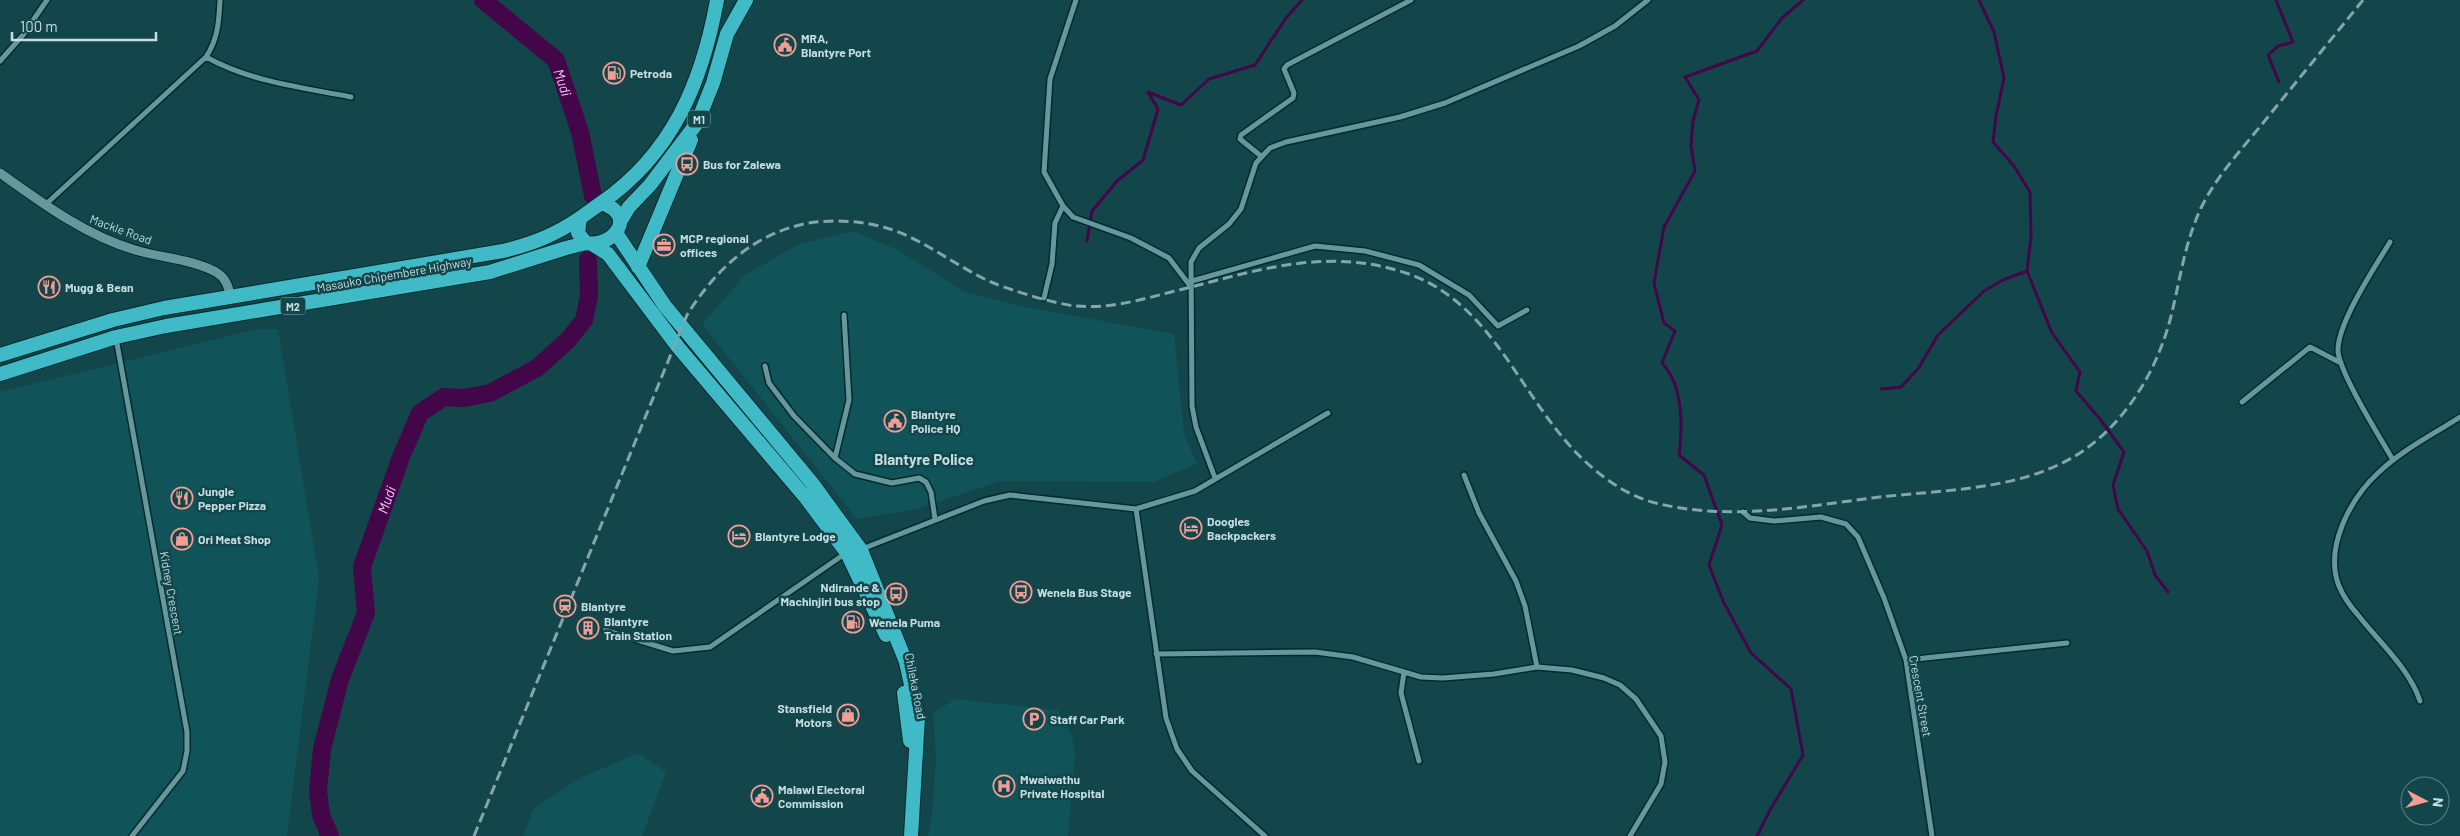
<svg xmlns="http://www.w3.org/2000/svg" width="2460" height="836" font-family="Barlow,sans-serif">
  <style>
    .built { fill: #105359 }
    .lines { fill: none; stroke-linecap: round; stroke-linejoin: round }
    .stream { stroke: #430649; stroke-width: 3 }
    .river { stroke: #430649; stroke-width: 18 }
    .minor-casing { stroke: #032b2e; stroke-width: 8 }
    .tertiary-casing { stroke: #032b2e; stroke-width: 11 }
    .trunk-casing { stroke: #032b2e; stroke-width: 16 }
    .minor { stroke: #66979c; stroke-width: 5 }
    .tertiary { stroke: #66979c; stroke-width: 9 }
    .trunk { stroke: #3fbac6; stroke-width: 14 }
    .rail { stroke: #83a6aa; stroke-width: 3; stroke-dasharray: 10 5; stroke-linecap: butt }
    .labels { text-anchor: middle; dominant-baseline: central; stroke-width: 5; stroke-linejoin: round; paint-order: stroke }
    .shield { fill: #13464b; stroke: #90b0b4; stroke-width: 1 }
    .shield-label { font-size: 11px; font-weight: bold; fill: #c5dee1 }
    .poi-label { font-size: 12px; font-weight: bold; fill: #c5dee1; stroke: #13464b; text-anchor: start }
    .street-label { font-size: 12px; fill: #c5dee1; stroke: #13464b }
    .water-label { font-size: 14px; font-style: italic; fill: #f5c2f8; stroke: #13464b }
    .quarter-label { font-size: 15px; font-weight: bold; fill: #c5dee1; stroke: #13464b }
  </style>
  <rect width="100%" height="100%" fill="#13464b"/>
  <!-- built -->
  <path class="built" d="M 854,231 L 900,251 L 963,291 L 1020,306 L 1174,334 L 1184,434 L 1197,464 L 1153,482 L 1000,481 L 916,509 L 857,519 L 702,324 L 745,275 L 799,244 Z
    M 257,329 L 278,329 L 319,578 L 287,836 L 0,836 L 0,392 Z
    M 956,699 L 1058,710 L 1072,736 L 1075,756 L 1068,836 L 928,836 L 932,816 L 936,757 L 933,713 Z
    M 638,753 L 666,772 L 642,836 L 523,836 L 534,808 L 582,777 Z"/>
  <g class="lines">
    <!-- stream -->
    <path class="stream" d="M 1979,0 L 1994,32 L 2004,78 L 1996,116 L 1993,142 L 2014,166 L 2030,192 L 2031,237 L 2027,271 L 2052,333 L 2080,372 L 2076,391 L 2100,419 L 2124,452 L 2113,485 L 2118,509 L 2147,551 L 2155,575 L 2168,592
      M 2276,0 L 2293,42 L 2278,46 L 2268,55 L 2279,82
      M 1087,241 L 1092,211 L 1117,181 L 1143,160 L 1158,109 L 1148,92 L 1181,105 L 1209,79 L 1255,65 L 1286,18 L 1302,0
      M 1881,389 L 1901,387 L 1918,369 L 1938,335 L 1984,291 L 2003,280 L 2027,271
      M 325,836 C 318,825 314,803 315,790 C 315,776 322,763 319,748 L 340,679
      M 1757,836 L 1770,810 L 1803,755 L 1791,689 L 1751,653 L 1723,601 L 1709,565 L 1722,525 L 1704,475 L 1679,455 C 1683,426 1683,385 1662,363 L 1675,331 L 1664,323 L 1654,283 L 1664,227 L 1695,171 L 1691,146 L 1693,121 L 1699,100 L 1685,77 L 1757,51 L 1782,18 L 1803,0"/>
    <!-- river -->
    <g class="river">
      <path id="s1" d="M 483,0 L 556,60 L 580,132 L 593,196"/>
      <path id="s2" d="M 330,836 L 321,815 L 318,791 L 322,749 L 340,679 L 366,613 L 362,567 L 401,457 L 420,413 L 444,397 L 464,398 L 490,393 L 537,368 L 568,340 L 584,320 L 589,296 L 588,260"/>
    </g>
    <!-- minor casing -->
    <g class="minor-casing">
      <path id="minor" d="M 1076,0 L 1050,79 L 1044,172 L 1063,206 L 1073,217 L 1131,238 L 1169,258 L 1191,287
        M 206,57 C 251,82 301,87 351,97
        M 0,61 L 23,35 L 47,0
        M 1261,156 L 1240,139 L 1241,135 L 1293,98 L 1294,93 L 1284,69 L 1287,65 L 1411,0
        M 45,205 L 206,57 C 218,39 219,21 220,0
        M 2390,242 C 2375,267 2338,322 2338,350 C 2338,371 2381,439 2393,460
        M 1192,281 L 1315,246 L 1365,251 L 1419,265 L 1469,295 L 1498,326 L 1527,310
        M 1044,298 L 1052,264 L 1055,223 L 1063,206
        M 116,338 L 187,732 L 187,751 L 183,771 L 132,836
        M 765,366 L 769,383 L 794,416 L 835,458 L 855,474 L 892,483 L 919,478 L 926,482 L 931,492 L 935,519
        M 2242,402 L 2310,347 L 2341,363
        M 835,458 L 849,400 L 844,315
        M 1464,475 L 1479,513 L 1516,581 L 1525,606 L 1537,667
        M 1215,478 L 1196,427 L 1192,406 L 1191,262 L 1199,248 L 1229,224 L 1241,209 L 1256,163 L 1270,148 L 1286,142 L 1400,117 L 1445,103 L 1579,46 L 1615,26 L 1648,0
        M 1136,509 L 1166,718 L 1177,749 L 1192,771 L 1265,836
        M 1743,512 L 1750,518 L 1774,521 L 1821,517 L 1846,524 L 1858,537 L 1884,598 L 1906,660 L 1932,836
        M 862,549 L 984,501 L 1010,495 L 1136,509 L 1195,491 L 1328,413
        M 605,630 L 673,651 L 710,647 L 846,553
        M 1156,654 L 1315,652 L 1353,657 L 1421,677 L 1443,678 L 1494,674 L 1537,667 L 1572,670 L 1604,678 L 1620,685 L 1636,699 L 1661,736 L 1665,762 L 1661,784 L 1630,836
        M 1906,660 L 2067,643
        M 1404,672 L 1401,693 L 1419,761
        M 2420,701 C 2409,668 2379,642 2358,615 C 2351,607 2343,596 2339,586 C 2324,548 2350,499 2378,473 C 2402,450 2432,435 2460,417"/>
    </g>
    <!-- tertiary casing -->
    <g class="tertiary-casing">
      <path id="tertiary" d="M 0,173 C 42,203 85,235 135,250 C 162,258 191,259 216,272 C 226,278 228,286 231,297"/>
    </g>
    <!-- trunk casing -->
    <g class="trunk-casing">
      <path id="trunk" d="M 601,203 C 672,154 702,83 717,0
        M 601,203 C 639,215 613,248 586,243 L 578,233 L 580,218 Z
        M 620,222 L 629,207 L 650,185 L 697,123 L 713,83 L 727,34 L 746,0
        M 616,233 L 665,306 L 812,483 L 861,550 L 906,662 L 918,717 L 911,836
        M 592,244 L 608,254 L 678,347 L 806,498 L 847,553 L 886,635
        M 638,267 L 691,140
        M 0,355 L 113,320 L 164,308 L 503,251 C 532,244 555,235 580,218
        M 0,374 L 116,337 L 166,326 L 490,272 L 566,248 L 586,243
        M 904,693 L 910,741"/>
    </g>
    <!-- minor -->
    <use href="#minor" class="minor"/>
    <!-- tertiary -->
    <use href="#tertiary" class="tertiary"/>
    <!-- trunk -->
    <use href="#trunk" class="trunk"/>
    <!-- rail -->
    <path class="rail" d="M 474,836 L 687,315 C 716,269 754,233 809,223 C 836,219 868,221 893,230 C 928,242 961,270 996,284 C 1013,291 1059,305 1077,306 C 1109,309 1140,300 1171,292 C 1253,272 1325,245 1409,274 C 1500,307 1524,412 1595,470 C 1614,486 1636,499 1660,504 C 1732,521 1808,506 1880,497 C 1944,490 2019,490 2075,456 C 2123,427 2156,373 2170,320 C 2180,282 2184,244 2201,208 C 2216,177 2241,150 2263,123 C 2296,82 2330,41 2363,0"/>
  </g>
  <!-- icons -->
  <defs>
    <g id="civic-ring" transform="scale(1.125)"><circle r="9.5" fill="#13464b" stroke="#f59c95" stroke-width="1.5"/><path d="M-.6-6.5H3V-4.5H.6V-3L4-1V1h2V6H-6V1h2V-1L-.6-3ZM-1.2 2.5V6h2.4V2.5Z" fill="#f59c95"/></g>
    <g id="fuel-ring" transform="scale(1.125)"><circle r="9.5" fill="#13464b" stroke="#f59c95" stroke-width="1.5"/><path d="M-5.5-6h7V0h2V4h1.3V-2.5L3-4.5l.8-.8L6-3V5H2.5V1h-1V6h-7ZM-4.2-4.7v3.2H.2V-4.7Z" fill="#f59c95"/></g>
    <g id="bus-ring" transform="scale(1.125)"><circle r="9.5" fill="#13464b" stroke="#f59c95" stroke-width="1.5"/><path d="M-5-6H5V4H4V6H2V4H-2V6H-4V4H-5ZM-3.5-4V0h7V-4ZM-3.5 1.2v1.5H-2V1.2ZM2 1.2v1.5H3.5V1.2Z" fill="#f59c95"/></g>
    <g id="office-ring" transform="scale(1.125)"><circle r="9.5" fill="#13464b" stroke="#f59c95" stroke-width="1.5"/><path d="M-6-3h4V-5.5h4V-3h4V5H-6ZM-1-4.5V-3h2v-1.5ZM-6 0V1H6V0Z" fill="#f59c95"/></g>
    <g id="restaurant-ring" transform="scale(1.125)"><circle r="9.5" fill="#13464b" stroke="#f59c95" stroke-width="1.5"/><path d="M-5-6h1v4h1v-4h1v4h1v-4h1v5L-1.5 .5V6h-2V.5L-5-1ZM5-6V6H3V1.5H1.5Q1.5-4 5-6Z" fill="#f59c95"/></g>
    <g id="hotel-ring" transform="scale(1.125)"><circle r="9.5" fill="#13464b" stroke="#f59c95" stroke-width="1.5"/><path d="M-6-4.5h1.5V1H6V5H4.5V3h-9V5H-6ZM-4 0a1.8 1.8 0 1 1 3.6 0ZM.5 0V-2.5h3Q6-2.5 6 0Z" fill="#f59c95"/></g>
    <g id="shop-ring" transform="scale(1.125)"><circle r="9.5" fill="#13464b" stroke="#f59c95" stroke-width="1.5"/><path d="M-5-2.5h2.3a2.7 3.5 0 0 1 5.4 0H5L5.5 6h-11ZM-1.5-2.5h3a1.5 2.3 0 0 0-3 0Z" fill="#f59c95"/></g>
    <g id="station-ring" transform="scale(1.125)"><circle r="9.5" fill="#13464b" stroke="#f59c95" stroke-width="1.5"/><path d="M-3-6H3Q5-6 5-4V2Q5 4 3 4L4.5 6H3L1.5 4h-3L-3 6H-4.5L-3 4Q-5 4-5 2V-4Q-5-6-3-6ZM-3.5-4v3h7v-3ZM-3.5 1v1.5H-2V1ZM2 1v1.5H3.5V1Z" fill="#f59c95"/></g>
    <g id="building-ring" transform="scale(1.125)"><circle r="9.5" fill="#13464b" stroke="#f59c95" stroke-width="1.5"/><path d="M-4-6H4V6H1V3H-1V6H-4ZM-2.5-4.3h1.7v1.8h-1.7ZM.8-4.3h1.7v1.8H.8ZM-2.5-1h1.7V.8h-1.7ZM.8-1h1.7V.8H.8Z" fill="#f59c95"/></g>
    <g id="parking-ring" transform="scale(1.125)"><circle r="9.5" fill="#13464b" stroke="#f59c95" stroke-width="1.5"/><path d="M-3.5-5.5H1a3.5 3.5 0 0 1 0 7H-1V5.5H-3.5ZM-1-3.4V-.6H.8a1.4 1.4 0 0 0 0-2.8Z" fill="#f59c95"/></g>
    <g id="hospital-ring" transform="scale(1.125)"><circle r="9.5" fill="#13464b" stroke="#f59c95" stroke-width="1.5"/><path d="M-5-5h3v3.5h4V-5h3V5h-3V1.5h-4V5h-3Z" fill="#f59c95"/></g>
  </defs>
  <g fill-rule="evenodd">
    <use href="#civic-ring" x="785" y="45"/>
    <use href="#fuel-ring" x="614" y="73"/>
    <use href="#bus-ring" x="687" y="164"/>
    <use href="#office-ring" x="664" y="245"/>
    <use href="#restaurant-ring" x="49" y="287"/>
    <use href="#civic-ring" x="895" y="421"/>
    <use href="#restaurant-ring" x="182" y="498"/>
    <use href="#hotel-ring" x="1191" y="528"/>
    <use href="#hotel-ring" x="739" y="536"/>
    <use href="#shop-ring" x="182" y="539"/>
    <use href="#bus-ring" x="1021" y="592"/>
    <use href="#bus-ring" x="896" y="594"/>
    <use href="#station-ring" x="565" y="606"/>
    <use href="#fuel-ring" x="853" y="622"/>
    <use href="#building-ring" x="588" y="628"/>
    <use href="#shop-ring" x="848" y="715"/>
    <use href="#parking-ring" x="1034" y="719"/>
    <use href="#hospital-ring" x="1004" y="786"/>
    <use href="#civic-ring" x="762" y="796"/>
  </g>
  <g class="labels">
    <!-- shield labels -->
    <g class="shield">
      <rect x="688" y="110.5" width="22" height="17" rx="4"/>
      <rect x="280.5" y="297.5" width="25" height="17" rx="4"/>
    </g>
    <g class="shield-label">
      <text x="699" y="119">M1</text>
      <text x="293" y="306">M2</text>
    </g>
    <!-- poi labels -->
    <g class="poi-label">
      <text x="801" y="38">MRA,<tspan x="801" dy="14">Blantyre Port</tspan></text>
      <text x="630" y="73">Petroda</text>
      <text x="703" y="164">Bus for Zalewa</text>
      <text x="680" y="238">MCP regional<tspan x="680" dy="14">offices</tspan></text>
      <text x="65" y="287">Mugg &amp; Bean</text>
      <text x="911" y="414">Blantyre<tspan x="911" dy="14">Police HQ</tspan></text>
      <text x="198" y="491">Jungle<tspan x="198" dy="14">Pepper Pizza</tspan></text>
      <text x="1207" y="521">Doogles<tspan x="1207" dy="14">Backpackers</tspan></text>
      <text x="755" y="536">Blantyre Lodge</text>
      <text x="198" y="539">Ori Meat Shop</text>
      <text x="880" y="587" text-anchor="end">Ndirande &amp;<tspan x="880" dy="14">Machinjiri bus stop</tspan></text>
      <text x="1037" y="592">Wenela Bus Stage</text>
      <text x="581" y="606">Blantyre</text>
      <text x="604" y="621">Blantyre<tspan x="604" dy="14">Train Station</tspan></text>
      <text x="869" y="622">Wenela Puma</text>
      <text x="832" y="708" text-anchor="end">Stansfield<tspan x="832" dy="14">Motors</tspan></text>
      <text x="1050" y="719">Staff Car Park</text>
      <text x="1020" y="779">Mwaiwathu<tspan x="1020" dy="14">Private Hospital</tspan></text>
      <text x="778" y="789">Malawi Electoral<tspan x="778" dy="14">Commission</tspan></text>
    </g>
    <!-- street labels -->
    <g class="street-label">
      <text transform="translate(121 229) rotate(20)">Mackle Road</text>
      <text transform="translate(394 274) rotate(-10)">Masauko Chipembere Highway</text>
      <text transform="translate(172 593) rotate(80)">Kidney Crescent</text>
      <text transform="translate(916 686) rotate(79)">Chileka Road</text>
      <text transform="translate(1921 696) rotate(80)">Crescent Street</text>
    </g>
    <!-- water labels -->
    <g class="water-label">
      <text stroke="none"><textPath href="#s1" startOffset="118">Mudi</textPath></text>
      <text stroke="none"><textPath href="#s2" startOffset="350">Mudi</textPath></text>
    </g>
    <!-- quarter labels -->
    <g class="quarter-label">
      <text x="924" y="459">Blantyre Police</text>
    </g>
  </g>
  <!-- north arrow -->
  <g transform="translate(2425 801) rotate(96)"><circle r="24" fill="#13464b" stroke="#5a8387"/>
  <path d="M0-4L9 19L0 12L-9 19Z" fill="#f59c95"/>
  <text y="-8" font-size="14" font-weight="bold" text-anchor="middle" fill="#c5dee1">N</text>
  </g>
  <!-- scale -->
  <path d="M12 32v8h144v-8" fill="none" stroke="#c5dee1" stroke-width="2.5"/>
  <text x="20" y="32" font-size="15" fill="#c5dee1" stroke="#13464b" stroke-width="4" paint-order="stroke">100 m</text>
</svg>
